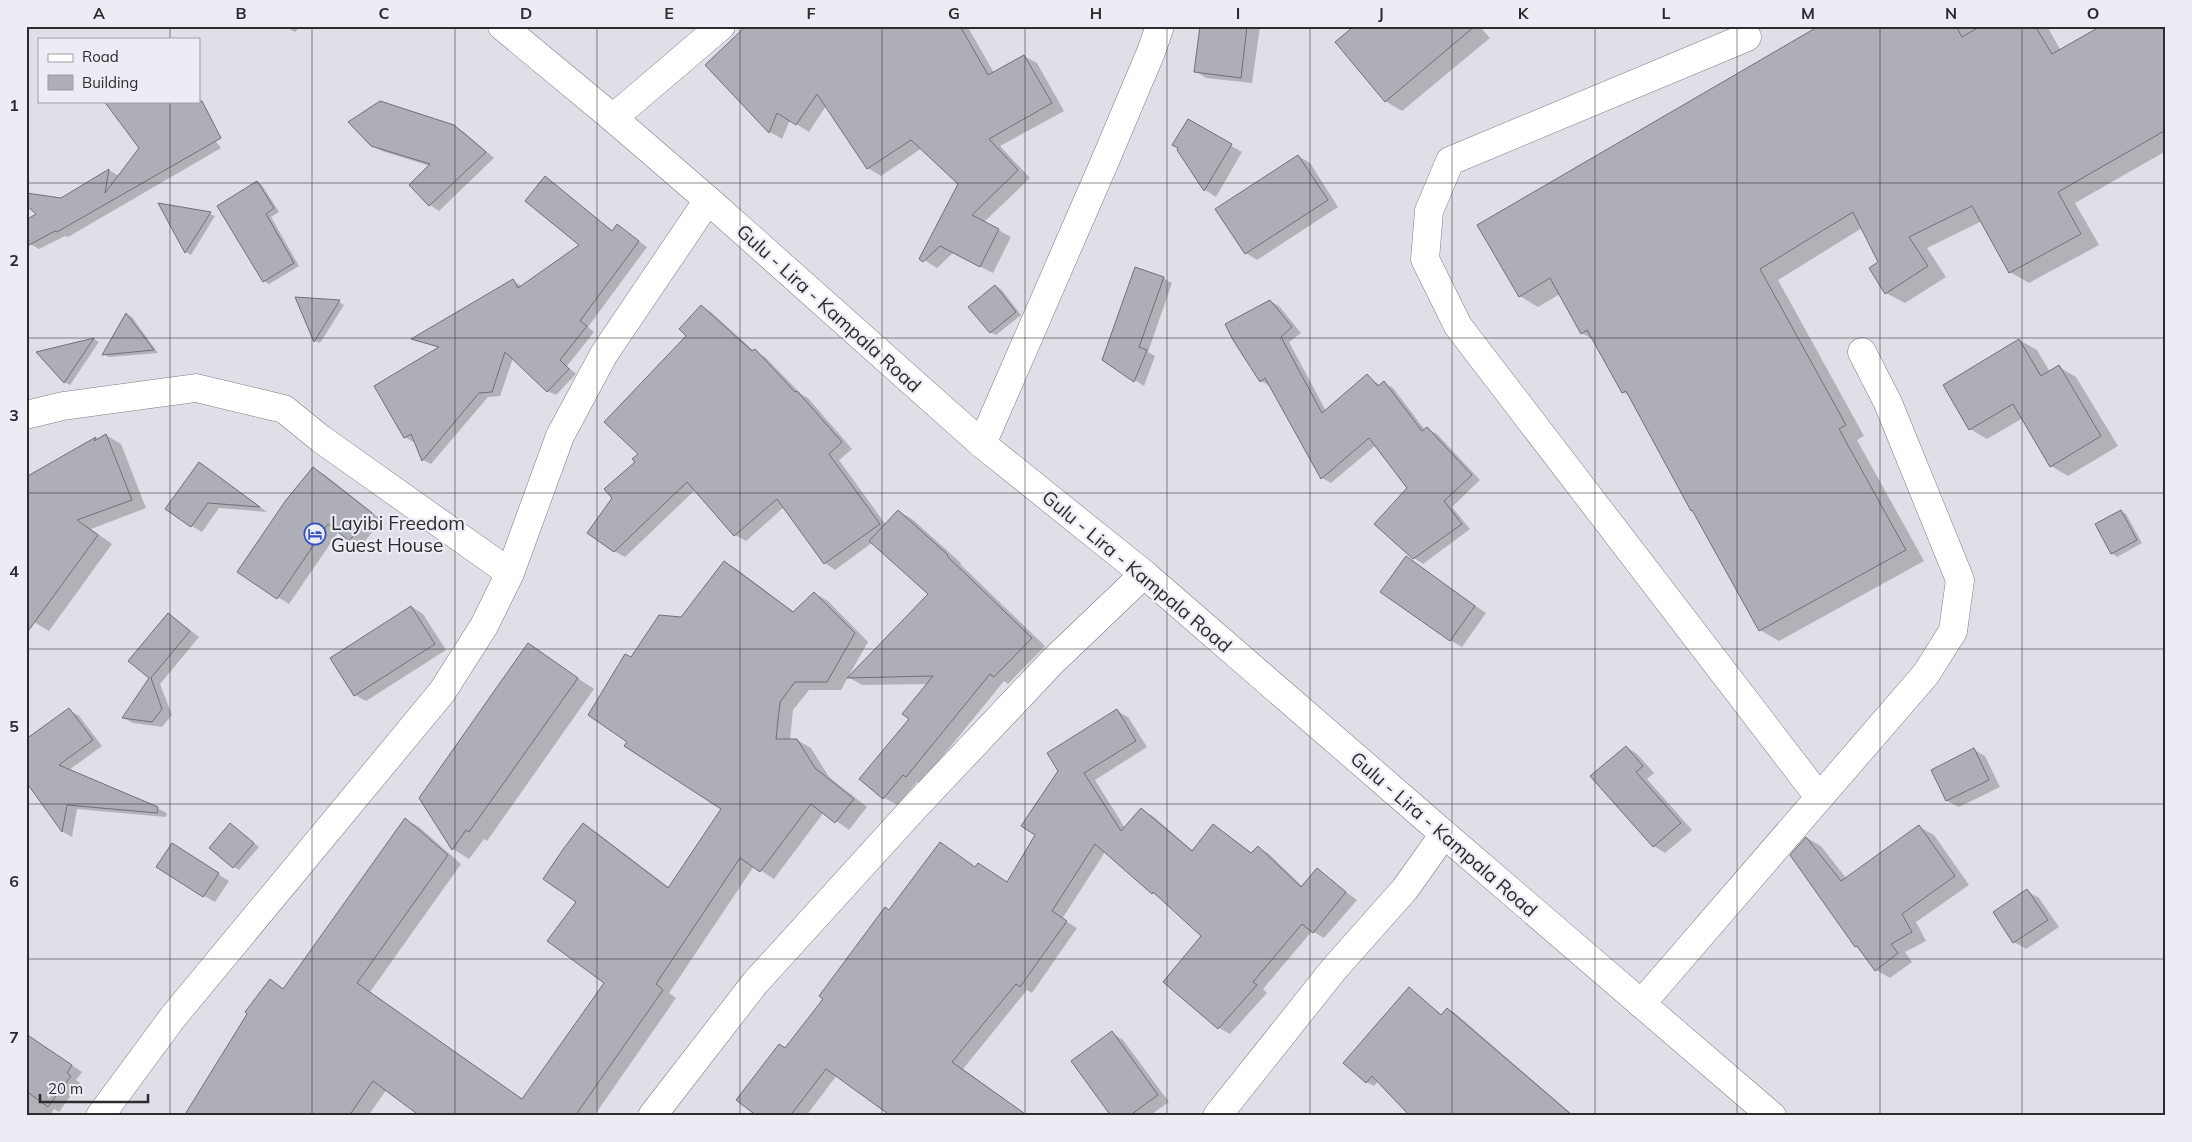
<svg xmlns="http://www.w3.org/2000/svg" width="2192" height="1142" font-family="Mulish,sans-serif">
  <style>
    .shadow { fill: #0003 }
    .building { fill: #adaeb6; stroke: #707078 }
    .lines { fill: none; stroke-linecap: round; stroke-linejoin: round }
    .minor-casing { stroke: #7c7d85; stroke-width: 29 }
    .major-casing { stroke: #7c7d85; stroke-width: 29 }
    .minor { stroke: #fff; stroke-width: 28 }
    .major { stroke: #fff; stroke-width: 28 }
    .grid { fill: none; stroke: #2c2c2f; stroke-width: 1; stroke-opacity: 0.55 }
    .labels { text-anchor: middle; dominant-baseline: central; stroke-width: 4.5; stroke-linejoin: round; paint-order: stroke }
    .street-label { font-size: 19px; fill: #2c2c2f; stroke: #ebecf4 }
    .poi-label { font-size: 19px; fill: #2c2c2f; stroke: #ebecf4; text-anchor: start }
    .neatline { fill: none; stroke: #2c2c2f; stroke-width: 2 }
    .grid-label { font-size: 16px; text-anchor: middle; font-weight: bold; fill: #2c2c2f }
  </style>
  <rect width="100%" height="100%" fill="#dedfe7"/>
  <!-- shadow -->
  <path class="shadow" d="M 284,26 L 300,26 L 295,32 Z
    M 807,26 L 973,26 L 969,29 L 994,73 L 1024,56 L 1037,63 L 1064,111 L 1000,146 L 1030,178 L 984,222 L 1011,237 L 993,273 L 953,253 L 937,268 L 921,258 L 959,184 L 922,148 L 881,176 L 868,168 L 826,106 L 809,132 L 790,120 L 782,139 L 770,132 L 707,65 Z
    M 1201,26 L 1260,26 L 1252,83 L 1206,78 L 1195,71 Z
    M 1356,26 L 1479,26 L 1490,38 L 1402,111 L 1385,101 Z
    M 1821,26 L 2047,26 L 2061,51 L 2166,26 L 2166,151 L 2075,203 L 2099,245 L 2029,283 L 2010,272 L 1982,221 L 1927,248 L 1946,277 L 1905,303 L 1886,293 L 1880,263 L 1862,228 L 1778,280 L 1864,436 L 1857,440 L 1924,561 L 1779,641 L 1760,630 L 1630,396 L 1623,392 L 1594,340 L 1582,333 L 1560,294 L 1538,307 L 1520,296 Z
    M 185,101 L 221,148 L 68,237 L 65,236 L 39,249 L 30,244 L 61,200 L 109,170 L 119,176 Z
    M 1188,121 L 1242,152 L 1216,197 L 1205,190 L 1178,150 Z
    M 454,126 L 464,132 L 494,158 L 439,211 L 430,205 L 410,185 L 430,166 L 382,151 L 371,145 Z
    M 1298,156 L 1310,163 L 1338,207 L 1257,260 L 1246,253 Z
    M 545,178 L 613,231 L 625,231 L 647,247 L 588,327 L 594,332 L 567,366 L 576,374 L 556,395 L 547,391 L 513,358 L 500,396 L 488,397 L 431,464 L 423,460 L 415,440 L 413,442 L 405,437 L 439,348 L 414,339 L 513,281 L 522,286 L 581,245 Z
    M 257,182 L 262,185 L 279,212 L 271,217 L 299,266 L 269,284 L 264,281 Z
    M 161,205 L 210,214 L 215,216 L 191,255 L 186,252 Z
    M 1163,278 L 1172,283 L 1148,352 L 1155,356 L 1144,386 L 1103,359 Z
    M 995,286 L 1001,289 L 1021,315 L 996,335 L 990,332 Z
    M 297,299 L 339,302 L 344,305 L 320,343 L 315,341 Z
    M 1270,301 L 1279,306 L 1301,333 L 1289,342 L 1326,411 L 1367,376 L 1381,386 L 1384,383 L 1393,388 L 1425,430 L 1427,429 L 1437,434 L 1480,480 L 1452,507 L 1470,529 L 1423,564 L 1414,558 L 1409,489 L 1376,445 L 1331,483 L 1322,478 L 1270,386 L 1261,381 Z
    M 701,306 L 711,312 L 754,351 L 765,357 L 801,394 L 808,398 L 852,449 L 839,460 L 886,525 L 898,511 L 912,519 L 961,563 L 960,564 L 1045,646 L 1008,684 L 1004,681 L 920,784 L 917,782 L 898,805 L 884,798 L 911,719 L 929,684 L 862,685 L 848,677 L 841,690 L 809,690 L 793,710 L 790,740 L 797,740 L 811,748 L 829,777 L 867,807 L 849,830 L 824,812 L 774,879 L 754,866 L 669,993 L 676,998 L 594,1116 L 422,1116 L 387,1089 L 368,1116 L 316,1116 L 270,981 L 284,989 L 405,819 L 419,827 L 461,864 L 370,992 L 523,1100 L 606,983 L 578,902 L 584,825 L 597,833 L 670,888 L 722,809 L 629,742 L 631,659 L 681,619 L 725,562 L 738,570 L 795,613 L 814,593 L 828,601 L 868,642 L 848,677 L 930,594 L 873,542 L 835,570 L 825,563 L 784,507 L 746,541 L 735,535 L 696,489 L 625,557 L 614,551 L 637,462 Z
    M 127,315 L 132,317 L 158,353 L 109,357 L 104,354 Z
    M 94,339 L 99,342 L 70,385 L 64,382 L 38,352 Z
    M 2019,340 L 2037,350 L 2050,372 L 2059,367 L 2076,377 L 2118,446 L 2068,476 L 2051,466 L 2023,418 L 1987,439 L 1970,429 L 1944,386 Z
    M 106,435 L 121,444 L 146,508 L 91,529 L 112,544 L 49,631 L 26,617 L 26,478 L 96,438 L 99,440 Z
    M 200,464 L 210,470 L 267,512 L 219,508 L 202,532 L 192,526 Z
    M 313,468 L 325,475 L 382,520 L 361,546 L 339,531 L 289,604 L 239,572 Z
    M 2121,511 L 2126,514 L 2142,543 L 2117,557 L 2112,553 Z
    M 1406,558 L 1486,613 L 1462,647 L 1450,640 Z
    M 412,607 L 423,614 L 446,650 L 366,701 L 355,695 Z
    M 169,614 L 199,637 L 160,684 L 172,715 L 162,727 L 133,723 L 124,718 L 151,677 Z
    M 528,645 L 594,689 L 487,841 L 484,839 L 469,859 L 453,849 Z
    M 69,710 L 79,716 L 102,746 L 69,770 L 157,808 L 167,813 L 166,817 L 77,809 L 72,837 L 63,832 L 26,780 Z
    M 1117,711 L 1128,717 L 1147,747 L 1095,780 L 1125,828 L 1141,810 L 1153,816 L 1193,851 L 1213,825 L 1252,853 L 1258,847 L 1269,854 L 1303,887 L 1317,870 L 1357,900 L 1324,938 L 1312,931 L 1263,989 L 1267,993 L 1230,1034 L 1219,1028 L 1203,936 L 1161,898 L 1152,893 L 1105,852 L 1062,919 L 1077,928 L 1032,993 L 1027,990 L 963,1069 L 1028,1116 L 892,1116 L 837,1075 L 806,1116 L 759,1116 L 786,1049 L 940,843 L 976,868 L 1008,883 Z
    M 1626,747 L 1637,754 L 1654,773 L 1647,779 L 1692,830 L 1665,853 L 1654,846 L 1592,776 Z
    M 1974,750 L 1985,756 L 2000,787 L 1959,807 L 1947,801 L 1932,770 Z
    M 231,825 L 259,847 L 239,870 L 234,867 Z
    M 1919,827 L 1934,835 L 1969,885 L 1916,922 L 1926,941 L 1905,952 L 1912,962 L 1890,978 L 1876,970 L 1856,946 L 1807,838 L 1821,846 L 1846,878 Z
    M 183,852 L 229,881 L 215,902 L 204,896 Z
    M 2027,891 L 2039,898 L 2059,927 L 2026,949 L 2014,942 Z
    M 1409,989 L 1442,1015 L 1448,1009 L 1455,1013 L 1574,1116 L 1411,1116 L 1378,1081 L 1374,1086 L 1366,1082 Z
    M 1112,1033 L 1123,1040 L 1169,1102 L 1149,1116 L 1113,1116 Z
    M 26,1034 L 82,1072 L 76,1080 L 80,1083 L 59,1112 L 54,1109 L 50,1116 L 26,1116 Z"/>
  <!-- building -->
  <path class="building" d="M 746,26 L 960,26 L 988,75 L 1024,55 L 1052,103 L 989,139 L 1018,170 L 972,215 L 999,229 L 980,267 L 940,246 L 923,262 L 919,259 L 958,184 L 911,140 L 867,169 L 817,94 L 796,125 L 777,113 L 769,133 L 705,65 Z
    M 1200,26 L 1247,26 L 1241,78 L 1194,72 Z
    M 1354,26 L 1475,26 L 1385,102 L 1335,42 Z
    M 1819,26 L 1956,26 L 1962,37 L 1981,26 L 2035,26 L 2052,54 L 2101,26 L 2166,26 L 2166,130 L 2058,192 L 2081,234 L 2009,273 L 1972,206 L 1909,237 L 1928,266 L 1885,294 L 1869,268 L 1878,262 L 1853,212 L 1760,269 L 1846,425 L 1839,429 L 1906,550 L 1759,631 L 1692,510 L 1691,511 L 1626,391 L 1622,393 L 1587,330 L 1581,334 L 1550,278 L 1519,297 L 1477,225 Z
    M 104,101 L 202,101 L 221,138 L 57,232 L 55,231 L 29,245 L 26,240 L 26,220 L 36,214 L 26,205 L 26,193 L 61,198 L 109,169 L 105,193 L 139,148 Z
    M 380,101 L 454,125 L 486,152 L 429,206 L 409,185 L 430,164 L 371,146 L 348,122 Z
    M 1188,119 L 1232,144 L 1204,191 L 1177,150 L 1178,148 L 1172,145 Z
    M 1298,155 L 1328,200 L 1245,254 L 1215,209 Z
    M 545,176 L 612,231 L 617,224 L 639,241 L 580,321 L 587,326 L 560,360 L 569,369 L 547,392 L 505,352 L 492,392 L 479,393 L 422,461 L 411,434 L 404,438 L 374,386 L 439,347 L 411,339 L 513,279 L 518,288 L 579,245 L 525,201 Z
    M 257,181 L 274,208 L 266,214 L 294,263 L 263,282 L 217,206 Z
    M 158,203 L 211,212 L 185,253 Z
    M 1135,267 L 1164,277 L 1139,347 L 1147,350 L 1134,382 L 1102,360 Z
    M 995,285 L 1016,312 L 990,333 L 968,307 Z
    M 295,297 L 340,300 L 314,342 Z
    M 1270,300 L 1292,327 L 1281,337 L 1322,413 L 1367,374 L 1378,386 L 1384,381 L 1422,431 L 1427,427 L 1472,475 L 1444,501 L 1462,524 L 1413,559 L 1374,524 L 1407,488 L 1369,438 L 1321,479 L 1265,378 L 1260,382 L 1233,340 L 1225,324 Z
    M 701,305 L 752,351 L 755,349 L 795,392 L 797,391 L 842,442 L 829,454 L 880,524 L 824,564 L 777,499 L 734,536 L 687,482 L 614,552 L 587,533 L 612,498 L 604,489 L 635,462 L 632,459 L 638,454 L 604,422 L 686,336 L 679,329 Z
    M 126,313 L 154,350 L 102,355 Z
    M 94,338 L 64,383 L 36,352 Z
    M 2019,339 L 2041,376 L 2059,365 L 2101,436 L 2050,467 L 2013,404 L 1969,430 L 1943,385 Z
    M 106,434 L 132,500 L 77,520 L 98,535 L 26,634 L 26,477 L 96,437 L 94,441 Z
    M 199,462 L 260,507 L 208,503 L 191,527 L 165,509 Z
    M 313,467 L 372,513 L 349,541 L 328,524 L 277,599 L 237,572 L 286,500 Z
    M 898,510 L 948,555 L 947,556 L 1032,638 L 994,677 L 990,674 L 906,777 L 903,775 L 883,799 L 859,779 L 909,719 L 902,714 L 933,676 L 847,678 L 928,594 L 869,541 Z
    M 2121,510 L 2137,540 L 2111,554 L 2095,524 Z
    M 1406,556 L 1475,606 L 1450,641 L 1380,592 Z
    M 724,561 L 793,612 L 814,592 L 855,633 L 827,682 L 795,682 L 780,702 L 776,739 L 797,739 L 815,768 L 854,799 L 835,823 L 811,804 L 760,872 L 740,858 L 656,984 L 663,990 L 575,1116 L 420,1116 L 373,1081 L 349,1116 L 184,1116 L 247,1014 L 245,1012 L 270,979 L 283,989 L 405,818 L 448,855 L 357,983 L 522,1099 L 604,983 L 547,941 L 576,902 L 543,879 L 564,848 L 583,823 L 668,888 L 721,809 L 624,746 L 627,742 L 588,715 L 625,654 L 631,657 L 659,615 L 681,617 Z
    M 411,606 L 435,644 L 354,696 L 330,658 Z
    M 168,613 L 190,631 L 151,678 L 162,709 L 152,722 L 122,718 L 149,678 L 128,661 Z
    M 528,643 L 578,678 L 469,832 L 466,830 L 452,850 L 419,798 Z
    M 69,708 L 93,740 L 59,765 L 158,807 L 157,813 L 67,805 L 62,832 L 29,786 L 26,788 L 26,739 Z
    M 1117,709 L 1136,741 L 1084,773 L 1121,831 L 1141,808 L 1192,851 L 1213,824 L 1251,853 L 1258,846 L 1301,887 L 1317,868 L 1346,892 L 1313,933 L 1302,924 L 1253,982 L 1257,985 L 1218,1029 L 1163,982 L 1201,936 L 1153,892 L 1152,894 L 1095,844 L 1052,911 L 1067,921 L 1020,987 L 1016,984 L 952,1062 L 1028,1116 L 891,1116 L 826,1069 L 790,1116 L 757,1116 L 736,1100 L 779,1044 L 785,1048 L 823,999 L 819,996 L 885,907 L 889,910 L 940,842 L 975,867 L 978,863 L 1007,882 L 1035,835 L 1021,826 L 1058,771 L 1047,753 Z
    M 1626,746 L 1643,766 L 1636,772 L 1681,823 L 1653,847 L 1590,776 Z
    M 1974,748 L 1989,780 L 1946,801 L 1931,770 Z
    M 230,823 L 254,843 L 233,868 L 209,848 Z
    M 1919,825 L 1955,876 L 1902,914 L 1912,932 L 1891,944 L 1898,953 L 1875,971 L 1857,946 L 1855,947 L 1790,855 L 1806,837 L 1841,881 Z
    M 172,843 L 219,873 L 203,897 L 156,867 Z
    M 2027,889 L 2048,920 L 2013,943 L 1993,912 Z
    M 1409,987 L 1441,1015 L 1447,1008 L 1573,1116 L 1410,1116 L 1372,1076 L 1366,1083 L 1343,1063 Z
    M 1112,1031 L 1158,1095 L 1129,1116 L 1111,1116 L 1071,1061 Z
    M 26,1034 L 72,1065 L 67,1073 L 71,1076 L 48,1107 L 26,1091 Z"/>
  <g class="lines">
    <!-- minor casing -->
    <g class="minor-casing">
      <path id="minor" d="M 1747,37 L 1450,161 L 1429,211 L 1425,259 L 1458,326 L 1819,797
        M 613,118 L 721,26
        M 26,415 L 63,406 L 196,388 L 284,409 L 321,439 L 510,573
        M 982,444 L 1105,161 L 1151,52 L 1160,26
        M 1641,1004 L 1926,674 L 1953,631 L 1960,580 L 1888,403 L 1862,352
        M 100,1116 L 173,1017 L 442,692 L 484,626 L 510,573 L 560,436 L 604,354 L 708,200
        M 652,1116 L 755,983 L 914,808 L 1051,663 L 1144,574
        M 1217,1116 L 1334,969 L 1405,889 L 1444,834"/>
    </g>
    <!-- major casing -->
    <g class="major-casing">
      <path id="major" d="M 502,26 L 613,118 L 708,200 L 982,444 L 1144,574 L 1444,834 L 1772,1116"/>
    </g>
    <!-- minor -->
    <use href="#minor" class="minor"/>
    <!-- major -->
    <use href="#major" class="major"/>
  </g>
  <!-- grid -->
  <path class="grid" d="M 170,26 L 170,39M 312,26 L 312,1116M 455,26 L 455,1116M 597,26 L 597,1116M 740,26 L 740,1116M 882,26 L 882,1116M 1025,26 L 1025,1116M 1167,26 L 1167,1116M 1310,26 L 1310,1116M 1452,26 L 1452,1116M 1595,26 L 1595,1116M 1737,26 L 1737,1116M 1880,26 L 1880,1116M 2022,26 L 2022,1116M 170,101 L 170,1116M 26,183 L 2166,183M 26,338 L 2166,338M 26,493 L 2166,493M 26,649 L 2166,649M 26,804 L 2166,804M 26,959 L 2166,959"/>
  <!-- icons -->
  <defs>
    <g id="hotel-ring" transform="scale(1.125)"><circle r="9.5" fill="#ebecf4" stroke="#3551c3" stroke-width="1.5"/><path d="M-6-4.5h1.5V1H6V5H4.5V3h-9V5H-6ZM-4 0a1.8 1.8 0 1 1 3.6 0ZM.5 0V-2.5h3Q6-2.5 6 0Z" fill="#3551c3"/></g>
  </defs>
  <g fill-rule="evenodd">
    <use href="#hotel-ring" x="315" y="534"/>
  </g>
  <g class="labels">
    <!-- street labels -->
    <g class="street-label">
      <text transform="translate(829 308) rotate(42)">Gulu - Lira - Kampala Road</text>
      <text transform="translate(1137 571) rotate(40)">Gulu - Lira - Kampala Road</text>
      <text transform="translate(1444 834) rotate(41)">Gulu - Lira - Kampala Road</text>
    </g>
    <!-- poi labels -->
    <g class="poi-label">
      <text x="331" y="523">Layibi Freedom<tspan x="331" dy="22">Guest House</tspan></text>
    </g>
  </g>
  <!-- border -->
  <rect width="2192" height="1142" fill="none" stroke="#ebecf4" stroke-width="55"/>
  <!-- legend -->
  <rect x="38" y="38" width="162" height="65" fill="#ebecf4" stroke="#9f9fa5"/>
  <rect x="48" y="54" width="25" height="8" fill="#ffffff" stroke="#9f9fa5"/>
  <text x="82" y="62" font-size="15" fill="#2c2c2f">Road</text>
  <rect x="48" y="75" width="25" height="15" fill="#adaeb6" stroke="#9f9fa5"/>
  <text x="82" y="88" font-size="15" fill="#2c2c2f">Building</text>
  <!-- scale -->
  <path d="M40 1094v8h108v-8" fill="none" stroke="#2c2c2f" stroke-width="2.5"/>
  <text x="48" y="1094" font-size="15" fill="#2c2c2f" stroke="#ebecf4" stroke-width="4" paint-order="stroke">20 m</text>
  <rect x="28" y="28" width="2136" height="1086" class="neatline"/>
  <g class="grid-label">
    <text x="99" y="19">A</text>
    <text x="241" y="19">B</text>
    <text x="384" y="19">C</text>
    <text x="526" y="19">D</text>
    <text x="669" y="19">E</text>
    <text x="811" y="19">F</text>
    <text x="954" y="19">G</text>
    <text x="1096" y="19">H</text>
    <text x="1238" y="19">I</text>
    <text x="1381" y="19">J</text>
    <text x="1523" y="19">K</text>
    <text x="1666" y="19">L</text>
    <text x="1808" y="19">M</text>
    <text x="1951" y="19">N</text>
    <text x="2093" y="19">O</text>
    <text x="14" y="111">1</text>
    <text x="14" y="266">2</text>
    <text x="14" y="421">3</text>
    <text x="14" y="577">4</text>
    <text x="14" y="732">5</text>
    <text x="14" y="887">6</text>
    <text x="14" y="1043">7</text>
  </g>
</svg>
